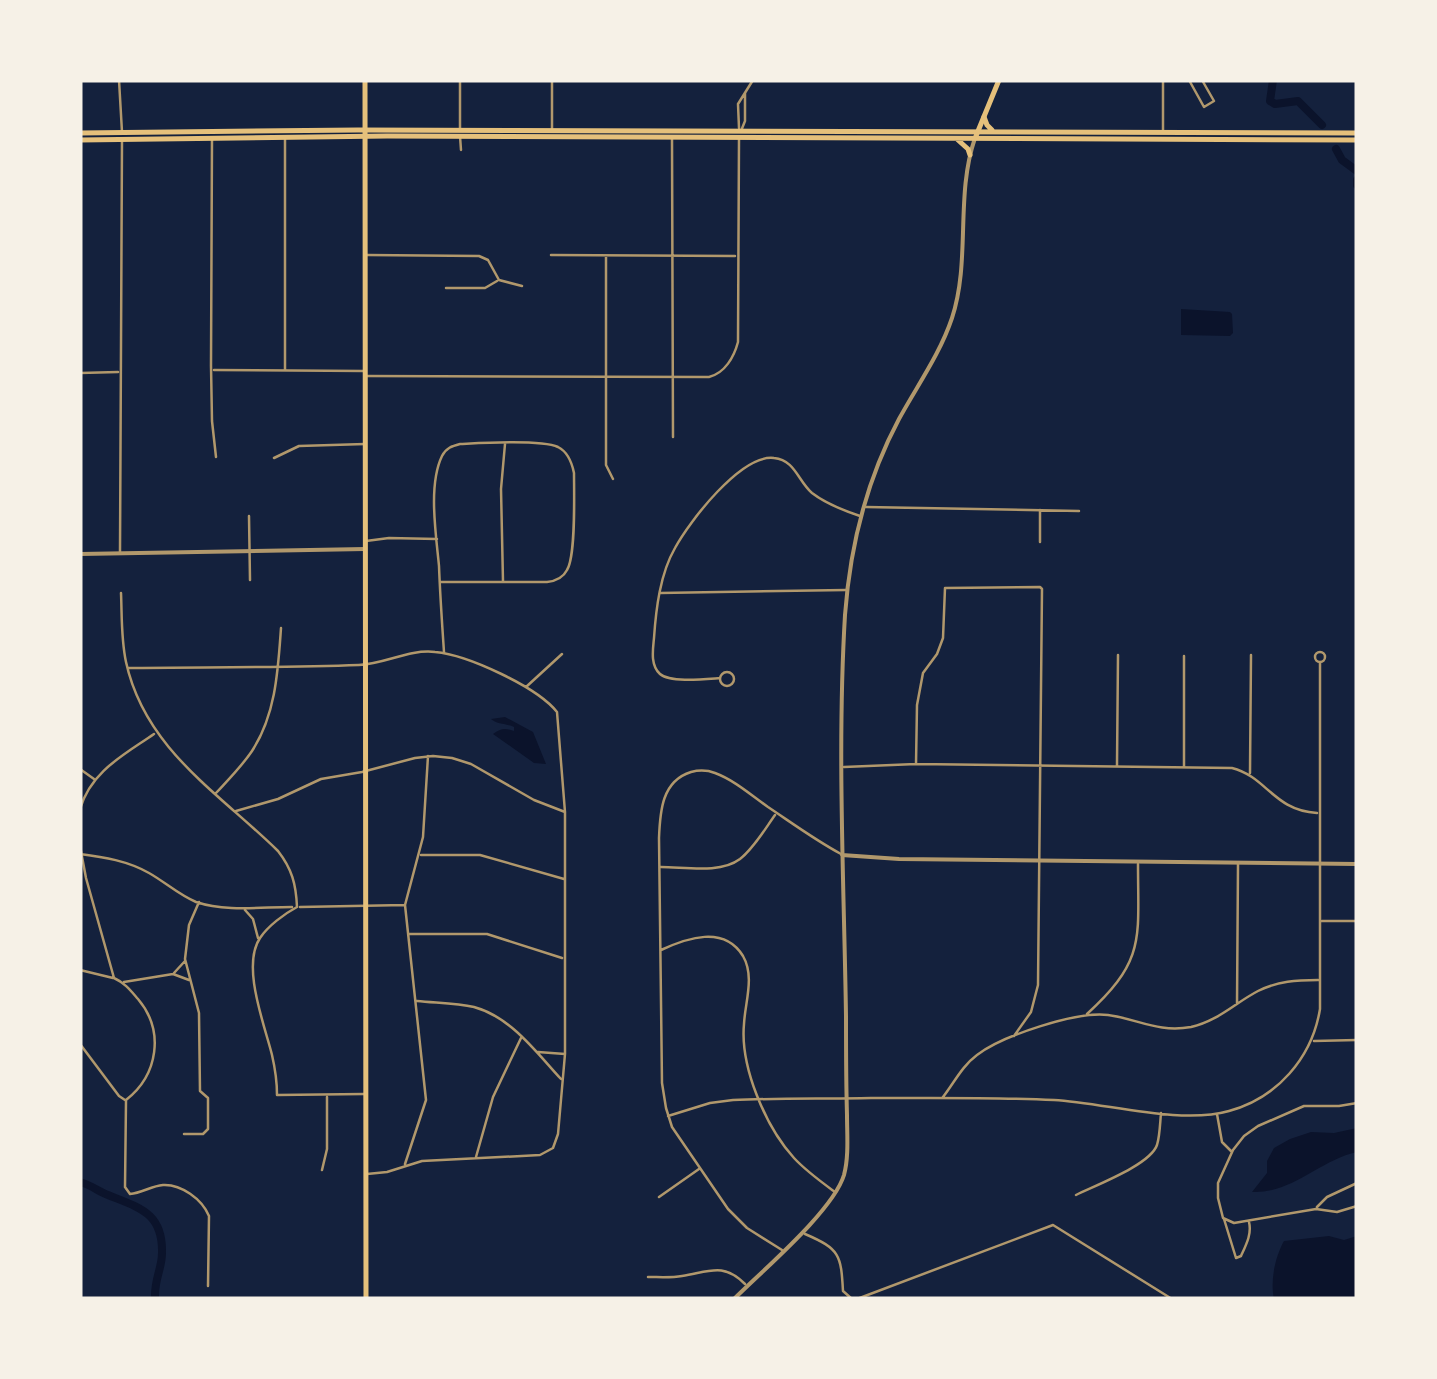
<svg xmlns="http://www.w3.org/2000/svg" width="1437" height="1379" font-family="Lato,sans-serif">
  <style>
    .water { fill: #0b132b }
    .lines { fill: none; stroke-linecap: round; stroke-linejoin: round }
    .river { stroke: #0b132b; stroke-width: 8 }
    .minor { stroke: #b1986c; stroke-width: 2.5 }
    .tertiary { stroke: #b1986c; stroke-width: 4 }
    .secondary { stroke: #e5c07b; stroke-width: 5 }
    .primary { stroke: #e5c07b; stroke-width: 5 }
  </style>
  <rect width="100%" height="100%" fill="#14213d"/>
  <!-- water -->
  <path class="water" d="M 1181,309 L 1230,312 L 1232,314 L 1233,333 L 1230,336 L 1181,335 Z
    M 505,717 L 533,732 L 546,764 L 534,763 L 493,734 C 501,728 505,728 514,731 L 514,727 C 508,724 496,724 491,719 Z
    M 1357,1128 L 1357,1152 C 1320,1160 1292,1194 1252,1192 L 1267,1173 L 1267,1161 L 1274,1148 L 1290,1139 L 1311,1132 L 1334,1133 Z
    M 1329,1236 L 1344,1240 L 1357,1236 L 1357,1299 L 1274,1299 C 1270,1281 1275,1257 1284,1241 Z"/>
  <g class="lines">
    <!-- river -->
    <path class="river" d="M 1273,80 L 1270,101 L 1275,104 L 1298,101 L 1322,125
      M 1336,149 L 1342,160 L 1357,171
      M 1357,180 L 1357,185
      M 80,1182 C 91,1185 98,1191 108,1195 C 140,1208 163,1213 162,1253 C 162,1269 154,1279 155,1299"/>
    <!-- minor -->
    <path class="minor" d="M 119,80 L 122,132
      M 552,80 L 552,131
      M 1189,80 L 1204,107 L 1214,101 L 1202,80
      M 460,128 L 460,80
      M 739,128 L 738,104 L 753,80
      M 741,131 L 745,121 L 745,93
      M 1163,132 L 1163,80
      M 460,136 L 461,150
      M 212,138 L 211,366 L 212,421 L 216,457
      M 672,138 L 673,437
      M 367,255 L 479,256 L 488,260 L 499,280 L 522,286
      M 551,255 L 735,256
      M 606,256 L 606,465 L 613,479
      M 446,288 L 485,288 L 497,281
      M 214,370 L 365,371
      M 285,370 L 285,137
      M 80,373 L 118,372
      M 365,376 L 709,377 C 725,373 734,357 738,342 L 739,138
      M 274,458 L 299,446 L 365,444
      M 866,507 L 1079,511
      M 249,516 L 250,580
      M 366,541 L 389,538 L 437,539
      M 1040,542 L 1040,510
      M 120,552 L 122,140
      M 503,581 L 501,489 L 505,444
      M 440,582 L 547,582 C 556,581 563,578 567,570 C 576,556 574,493 574,473 C 572,463 568,452 558,447 C 541,439 481,443 460,444 C 452,446 446,448 442,456 C 428,485 436,534 439,566 C 440,594 442,623 444,652
      M 121,593 C 122,616 121,639 126,662 C 145,749 219,793 278,851 C 292,869 296,884 297,907 C 284,914 268,926 260,938 C 241,966 265,1026 272,1055 C 275,1068 277,1082 277,1095 L 364,1094
      M 660,593 L 846,590
      M1315 657a5 5 0 1 1 10 0a5 5 0 1 1-10 0Z
      M 1184,656 L 1184,766
      M 128,668 C 205,667 283,668 359,665 C 385,664 409,649 435,652 C 468,655 537,687 557,712 L 565,812 L 565,1054 L 558,1134 L 553,1148 L 540,1155 L 422,1161 L 387,1172 L 367,1174
      M720 679a7 7 0 1 1 14 0a7 7 0 1 1-14 0Z
      M 720,678 C 706,679 670,683 660,674 C 650,665 653,649 654,638 C 656,609 660,574 675,548 C 689,522 741,454 774,458 C 795,460 798,481 812,493 C 825,503 845,511 860,516
      M 526,687 L 562,654
      M 916,764 L 917,705 L 923,673 L 937,654 L 943,638 L 945,588 L 1040,587 L 1042,589 L 1038,985 L 1031,1012 L 1014,1036
      M 1117,765 L 1118,655
      M 844,767 L 916,764 L 1232,768 C 1267,777 1273,810 1317,813
      M 80,769 L 94,779
      M 1250,773 L 1251,655
      M 216,793 C 229,779 242,766 252,751 C 276,714 278,670 281,628
      M 80,809 C 91,771 124,755 154,734
      M 236,811 L 278,799 L 321,779 L 362,772 L 415,758 L 433,756 L 452,758 L 471,764 L 534,800 L 565,812
      M 80,846 L 86,878 L 114,978 C 125,983 131,991 138,999 C 165,1031 158,1075 126,1100
      M 80,854 C 104,857 128,861 149,873 C 165,882 179,895 196,902 C 226,912 261,907 292,907
      M 421,855 L 480,855 L 564,879
      M 661,867 C 685,867 720,874 740,859 C 754,848 765,829 775,815
      M 300,907 L 405,905
      M 245,910 L 253,919 L 258,938
      M 1322,921 L 1357,921
      M 409,934 L 487,934 L 562,958
      M 661,950 C 687,938 724,925 743,956 C 755,977 745,1002 744,1024 C 740,1066 765,1126 794,1158 C 806,1171 820,1181 835,1192
      M 80,970 L 113,978
      M 174,973 L 185,961
      M 124,982 L 173,974 L 189,980
      M 417,1001 C 436,1003 456,1003 474,1007 C 511,1017 536,1052 561,1079
      M 1237,1004 L 1238,864
      M 1087,1014 C 1146,960 1138,939 1138,864
      M 1314,1041 L 1357,1040
      M 80,1044 L 119,1096 L 125,1100
      M 538,1052 L 565,1054
      M 943,1097 C 954,1083 962,1066 977,1055 C 1002,1036 1076,1011 1108,1015 C 1138,1019 1158,1033 1191,1027 C 1218,1021 1235,1003 1258,991 C 1278,981 1297,980 1318,980
      M 126,1101 L 125,1187 L 130,1194 C 142,1193 151,1186 163,1185 C 181,1184 202,1199 209,1216 L 208,1286
      M 1357,1103 L 1339,1106 L 1304,1106 L 1258,1126 L 1244,1136 L 1233,1150 L 1218,1183 L 1218,1198 L 1223,1218 L 1234,1223 L 1316,1209 L 1337,1212 L 1357,1206
      M 1217,1114 L 1222,1142 L 1231,1151
      M 668,1116 L 710,1103 L 733,1100 C 779,1098 825,1099 871,1098 C 932,1098 994,1097 1054,1100 C 1106,1103 1180,1125 1229,1111 C 1277,1098 1312,1058 1320,1009 L 1320,663
      M 184,1134 L 203,1134 L 208,1129 L 208,1098 L 200,1091 L 199,1013 L 185,959 L 189,925 L 199,902
      M 476,1157 L 493,1097 L 521,1038
      M 405,1164 L 426,1100 L 405,905 L 423,837 L 428,756
      M 322,1170 L 327,1149 L 327,1097
      M 1076,1195 C 1096,1185 1150,1165 1157,1145 C 1160,1135 1160,1123 1161,1113
      M 659,1197 L 699,1169
      M 1317,1207 L 1327,1197 L 1357,1183
      M 1224,1219 L 1236,1258 L 1241,1256 C 1246,1245 1252,1234 1249,1222
      M 805,1234 C 840,1249 841,1255 843,1291 L 852,1299
      M 782,1250 L 747,1228 L 728,1209 L 672,1127 L 666,1108 L 662,1083 L 659,838 C 660,811 662,781 691,772 C 699,770 707,770 715,773 C 734,780 751,795 768,807 C 792,823 815,840 841,854
      M 648,1277 C 659,1277 671,1278 682,1276 C 709,1272 723,1262 745,1284
      M 857,1299 L 1053,1225 L 1172,1299"/>
    <!-- tertiary -->
    <path class="tertiary" d="M 80,554 L 365,549
      M 842,855 L 899,859 L 1357,864
      M 734,1299 C 763,1270 833,1211 844,1175 C 849,1156 847,1135 847,1115 C 846,1082 846,1049 846,1016 C 844,883 837,748 845,615 C 850,547 867,479 899,419 C 917,386 940,354 952,318 C 971,260 955,196 975,138"/>
    <!-- secondary -->
    <path class="secondary" d="M 365,80 L 366,1299
      M 976,136 L 999,80"/>
    <!-- primary -->
    <path class="primary" d="M 984,117 L 987,125 L 992,130
      M 80,133 L 358,130 L 1357,133
      M 80,140 L 387,136 L 1357,140
      M 958,140 L 968,149 L 970,155"/>
  </g>
  <!-- border -->
  <rect width="1437" height="1379" fill="none" stroke="#f6f1e7" stroke-width="165"/>
</svg>
